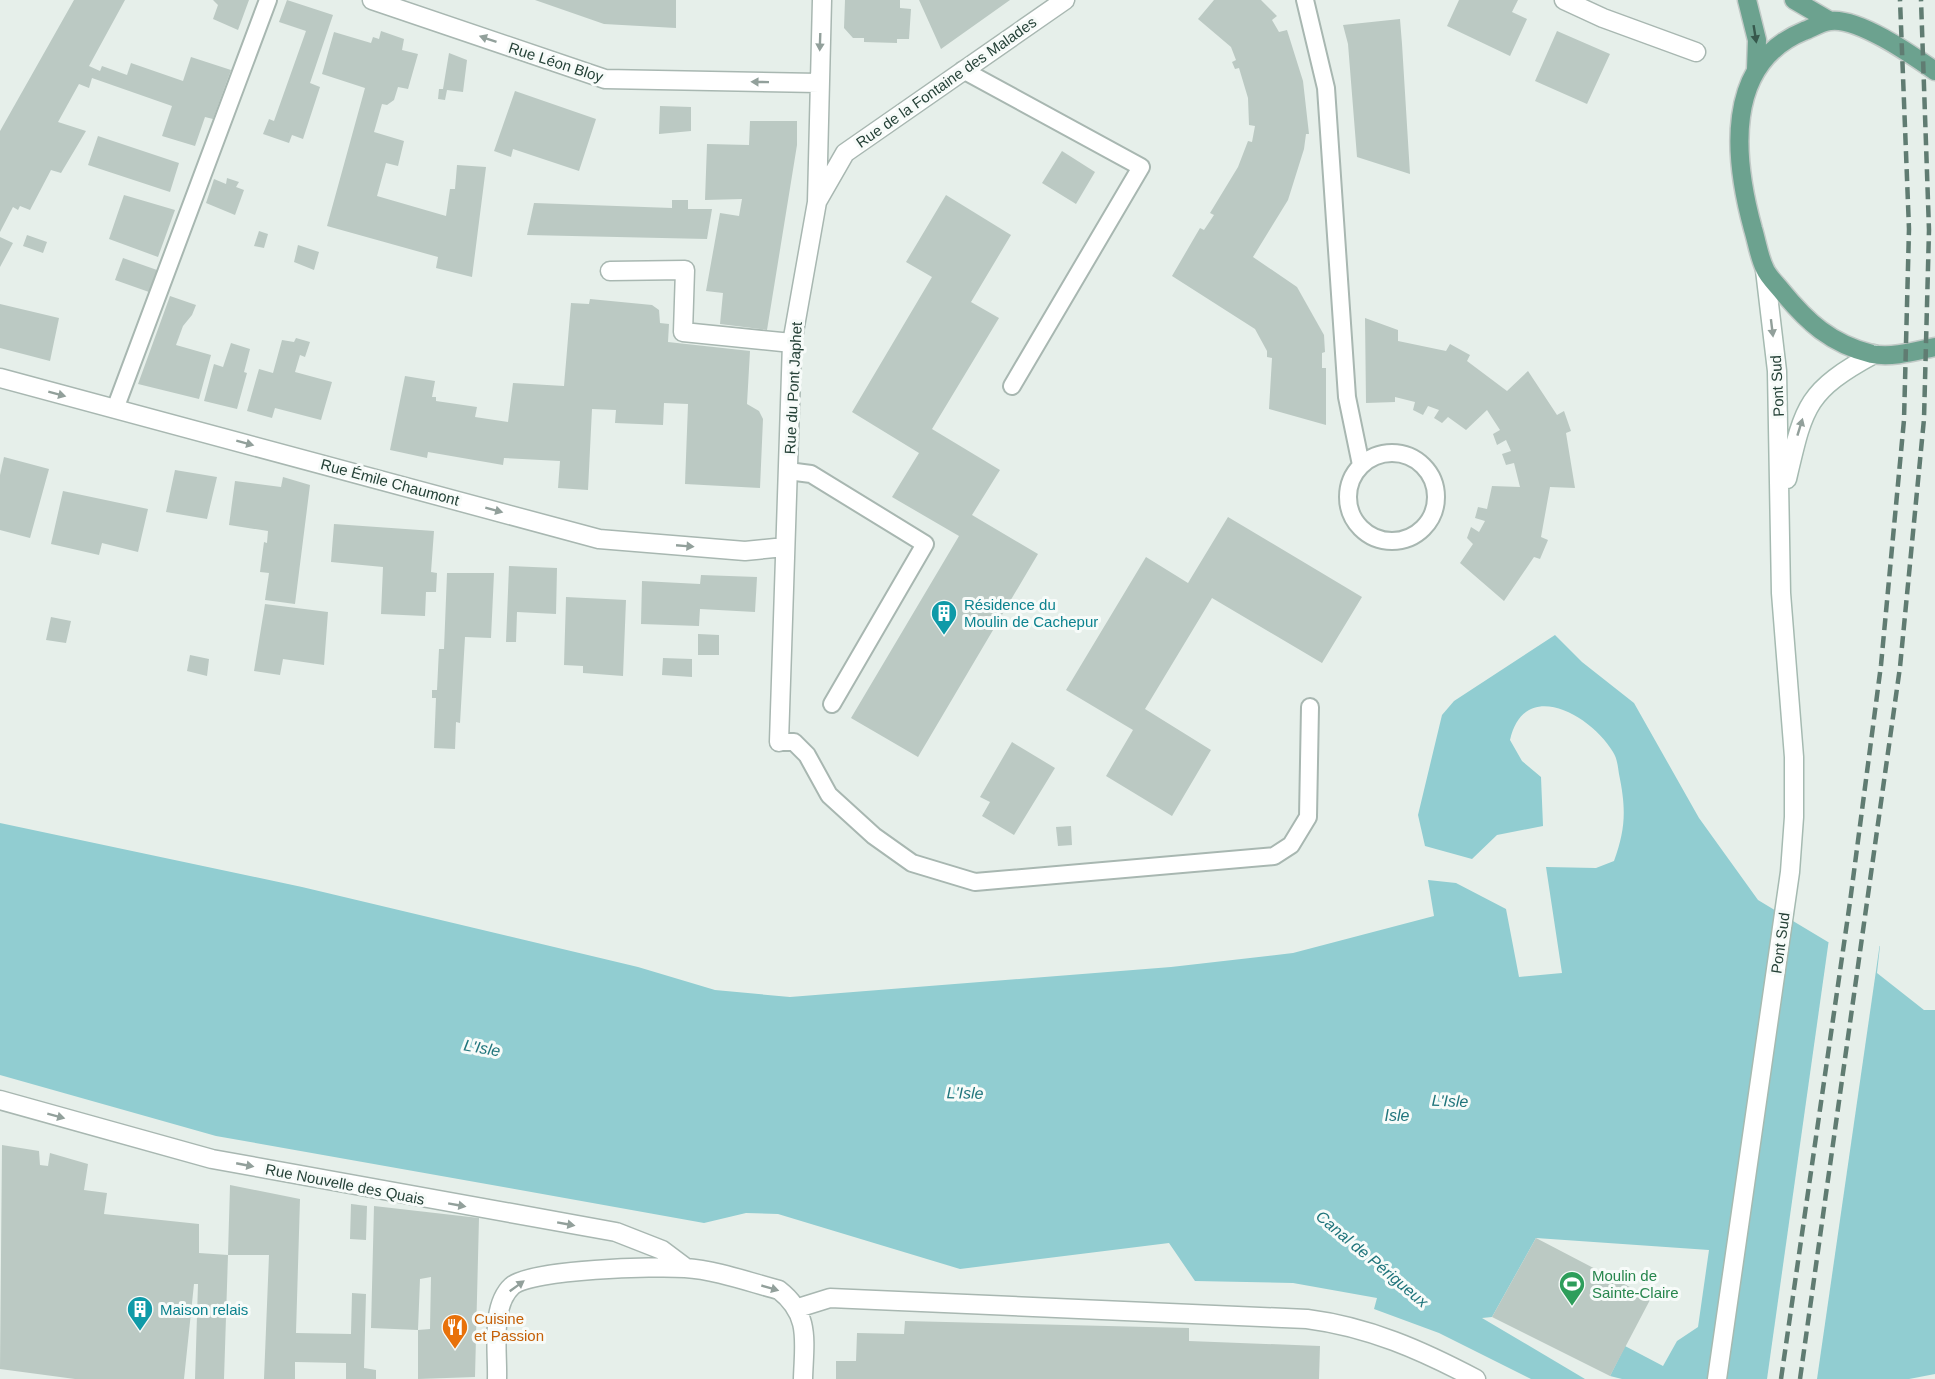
<svg xmlns="http://www.w3.org/2000/svg" width="1935" height="1379" font-family="Arial,sans-serif">
  <style>
    .water { fill: #91cdd1 }
    .pier { fill: #e6efea }
    .building { fill: #bbc9c3; fill-rule: evenodd }
    .lines { fill: none; stroke-linecap: round; stroke-linejoin: round }
    .service-casing { stroke: #a8b7b1; stroke-width: 20 }
    .minor-casing { stroke: #a8b7b1; stroke-width: 21 }
    .secondary-casing { stroke: #a5bab1; stroke-width: 21 }
    .primary-casing { stroke: #c2cac7; stroke-width: 21 }
    .service { stroke: #fff; stroke-width: 16 }
    .minor { stroke: #fff; stroke-width: 18 }
    .secondary { stroke: #fff; stroke-width: 18 }
    .primary { stroke: #6ca28f; stroke-width: 18 }
    .rail { stroke: #607c72; stroke-width: 4.5; stroke-dasharray: 12 6; stroke-linecap: butt }
    .oneway { fill: #37594d }
    .oneway2 { fill: #92a09b }
    .labels { text-anchor: middle; dominant-baseline: central; stroke-width: 6; stroke-linejoin: round; paint-order: stroke }
    .street-label { font-size: 15px; fill: #254137; stroke: #f7fbf9 }
    .culture-label { font-size: 15px; fill: #0d838f; stroke: #f7fbf9; text-anchor: start }
    .leisure-label { font-size: 15px; fill: #27864d; stroke: #f7fbf9; text-anchor: start }
    .food-label { font-size: 15px; fill: #c56008; stroke: #f7fbf9; text-anchor: start }
    .water-label { font-size: 16px; font-style: italic; fill: #20757c; stroke: #f7fbf9 }
  </style>
  <rect width="100%" height="100%" fill="#e6efea"/>
  <!-- water -->
  <path class="water" d="M 1555,635 L 1582,662 L 1634,703 L 1699,818 L 1758,900 L 1828,942 L 1880,946 L 1877,973 L 1924,1010 L 1935,1010 L 1935,1374 L 1909,1379 L 1622,1379 L 1610,1376 L 1625,1346 L 1663,1366 L 1677,1341 L 1698,1327 L 1709,1250 L 1536,1238 L 1492,1317 L 1482,1318 L 1585,1379 L 1531,1379 L 1439,1333 L 1374,1309 L 1377,1298 L 1293,1283 L 1195,1281 L 1169,1243 L 960,1269 L 778,1214 L 746,1213 L 704,1223 L 509,1188 L 216,1136 L 0,1075 L 0,823 L 302,887 L 638,967 L 715,990 L 790,997 L 1171,967 L 1293,953 L 1434,916 L 1428,880 L 1456,883 L 1506,909 L 1519,977 L 1562,973 L 1546,867 L 1596,868 L 1614,861 C 1626,828 1626,808 1619,774 C 1618,767 1617,758 1613,752 C 1591,715 1524,677 1510,740 L 1522,761 L 1541,777 L 1543,826 L 1497,835 L 1472,859 L 1425,846 L 1418,815 L 1442,715 L 1454,701 Z"/>
  <!-- pier -->
  <path class="pier" d="M 1829,939 L 1880,943 L 1817,1379 L 1767,1379 Z"/>
  <!-- building -->
  <path class="building" d="M 74,0 L 125,0 L 89,66 L 100,71 L 102,66 L 127,75 L 131,63 L 183,81 L 191,57 L 231,70 L 213,119 L 205,117 L 195,146 L 162,136 L 172,106 L 92,78 L 89,88 L 79,84 L 58,122 L 86,131 L 61,173 L 51,170 L 30,210 L 20,206 L 18,210 L 13,207 L 0,232 L 0,131 Z
    M 213,0 L 249,0 L 238,30 L 213,19 L 218,5 Z
    M 287,0 L 333,15 L 310,83 L 320,87 L 303,139 L 292,135 L 289,143 L 263,134 L 269,119 L 274,121 L 306,31 L 279,22 Z
    M 535,0 L 676,0 L 676,28 L 604,24 Z
    M 845,0 L 900,0 L 900,8 L 911,9 L 909,39 L 897,39 L 897,43 L 864,42 L 864,38 L 853,38 L 844,28 Z
    M 919,0 L 1010,0 L 941,49 Z
    M 1214,0 L 1261,0 L 1277,16 L 1272,20 L 1279,32 L 1287,30 L 1303,81 L 1309,134 L 1306,134 L 1304,149 L 1288,200 L 1253,257 L 1297,287 L 1324,335 L 1325,352 L 1322,353 L 1322,368 L 1326,368 L 1326,425 L 1269,409 L 1272,358 L 1267,357 L 1267,351 L 1255,329 L 1172,276 L 1200,228 L 1204,230 L 1214,215 L 1210,213 L 1238,167 L 1248,141 L 1252,142 L 1255,126 L 1249,125 L 1248,98 L 1239,68 L 1235,69 L 1232,62 L 1236,60 L 1231,47 L 1198,19 Z
    M 1459,0 L 1518,0 L 1512,12 L 1527,19 L 1510,56 L 1447,26 Z
    M 1400,19 L 1402,44 L 1410,174 L 1357,157 L 1348,44 L 1343,25 Z
    M 381,31 L 404,39 L 402,50 L 418,54 L 408,89 L 398,87 L 394,100 L 387,105 L 382,104 L 374,132 L 404,141 L 398,166 L 386,163 L 377,196 L 446,216 L 450,189 L 455,189 L 457,165 L 486,167 L 472,277 L 436,268 L 438,257 L 327,226 L 365,88 L 322,74 L 334,32 L 371,43 L 373,37 L 379,39 Z
    M 1557,31 L 1610,54 L 1587,104 L 1535,81 Z
    M 449,53 L 467,60 L 463,92 L 447,90 L 445,100 L 438,99 L 439,89 L 443,89 Z
    M 515,91 L 596,119 L 579,171 L 513,149 L 511,157 L 494,151 Z
    M 660,106 L 691,107 L 691,131 L 659,134 Z
    M 750,121 L 797,121 L 797,145 L 767,330 L 720,324 L 723,293 L 706,291 L 720,213 L 739,216 L 742,199 L 705,200 L 707,144 L 749,145 Z
    M 98,136 L 179,163 L 170,192 L 88,165 Z
    M 1062,151 L 1095,172 L 1076,204 L 1042,183 Z
    M 227,178 L 239,182 L 236,187 L 244,190 L 235,215 L 206,203 L 214,179 L 226,184 Z
    M 124,195 L 175,210 L 158,257 L 109,239 Z
    M 946,195 L 1011,235 L 971,302 L 999,318 L 932,429 L 1000,470 L 972,515 L 1038,554 L 918,757 L 851,718 L 959,536 L 892,497 L 919,453 L 852,412 L 932,277 L 906,262 Z
    M 672,200 L 688,200 L 688,209 L 712,209 L 707,239 L 527,235 L 534,203 L 672,208 Z
    M 259,231 L 268,234 L 264,248 L 254,246 Z
    M 27,235 L 47,242 L 43,253 L 23,246 Z
    M 0,237 L 13,243 L 0,267 Z
    M 298,245 L 319,252 L 314,270 L 294,262 Z
    M 123,258 L 157,270 L 149,292 L 115,280 Z
    M 170,296 L 196,305 L 192,315 L 183,326 L 176,345 L 211,355 L 199,399 L 138,384 Z
    M 590,299 L 652,305 L 659,310 L 660,323 L 669,324 L 668,342 L 750,351 L 747,404 L 759,411 L 763,419 L 760,488 L 685,484 L 688,404 L 664,403 L 663,425 L 615,423 L 616,410 L 592,409 L 588,490 L 558,488 L 560,461 L 504,458 L 503,465 L 428,452 L 427,458 L 390,450 L 405,376 L 435,381 L 432,397 L 436,397 L 436,401 L 477,407 L 475,417 L 508,422 L 513,383 L 564,386 L 571,303 L 589,304 Z
    M 0,304 L 59,318 L 50,361 L 0,348 Z
    M 1365,318 L 1398,330 L 1398,341 L 1446,351 L 1450,344 L 1470,355 L 1467,361 L 1507,391 L 1528,371 L 1557,415 L 1564,411 L 1571,431 L 1566,433 L 1575,488 L 1550,487 L 1541,537 L 1548,540 L 1540,559 L 1534,557 L 1504,601 L 1460,563 L 1473,544 L 1467,538 L 1471,527 L 1479,532 L 1485,521 L 1475,518 L 1478,507 L 1487,509 L 1492,486 L 1520,487 L 1514,463 L 1506,465 L 1502,454 L 1511,451 L 1506,440 L 1497,445 L 1493,434 L 1500,430 L 1487,410 L 1466,430 L 1448,417 L 1442,423 L 1434,418 L 1439,410 L 1428,406 L 1423,415 L 1413,410 L 1415,402 L 1395,397 L 1395,402 L 1366,403 Z
    M 296,338 L 310,342 L 305,357 L 300,355 L 295,372 L 332,382 L 321,420 L 275,408 L 272,418 L 247,411 L 259,369 L 273,373 L 282,340 L 294,342 Z
    M 231,343 L 250,349 L 244,372 L 247,373 L 237,409 L 204,401 L 214,364 L 223,367 Z
    M 4,457 L 49,469 L 30,538 L 0,530 L 0,475 Z
    M 175,470 L 217,477 L 207,519 L 166,512 Z
    M 283,477 L 310,485 L 295,604 L 265,600 L 269,573 L 260,572 L 264,542 L 267,543 L 268,531 L 229,525 L 235,481 L 281,487 Z
    M 63,491 L 148,509 L 138,552 L 102,543 L 99,555 L 51,544 Z
    M 1228,517 L 1362,597 L 1322,663 L 1212,598 L 1145,709 L 1211,750 L 1172,816 L 1106,776 L 1133,730 L 1066,690 L 1146,557 L 1188,583 Z
    M 334,524 L 434,531 L 431,572 L 437,573 L 436,592 L 426,592 L 425,616 L 381,614 L 383,567 L 331,562 Z
    M 509,566 L 557,568 L 556,614 L 517,612 L 516,642 L 506,642 Z
    M 447,573 L 494,573 L 491,638 L 465,637 L 460,723 L 456,722 L 455,749 L 434,748 L 436,698 L 432,698 L 432,690 L 437,690 L 439,649 L 444,649 Z
    M 701,575 L 757,577 L 755,612 L 700,609 L 699,626 L 641,624 L 642,581 L 700,584 Z
    M 566,597 L 626,600 L 623,676 L 583,673 L 583,666 L 564,665 Z
    M 265,604 L 328,612 L 324,665 L 283,659 L 280,675 L 254,671 Z
    M 51,617 L 71,621 L 66,643 L 46,640 Z
    M 698,634 L 719,635 L 719,655 L 698,655 Z
    M 190,655 L 209,659 L 207,676 L 187,671 Z
    M 663,658 L 692,659 L 692,677 L 662,675 Z
    M 1012,742 L 1055,768 L 1014,835 L 982,816 L 990,802 L 980,797 Z
    M 1071,826 L 1072,845 L 1058,846 L 1056,827 Z
    M 2,1145 L 39,1151 L 40,1165 L 48,1166 L 50,1153 L 88,1164 L 84,1190 L 107,1193 L 104,1214 L 199,1224 L 199,1253 L 228,1255 L 224,1379 L 195,1379 L 198,1284 L 194,1284 L 184,1379 L 75,1379 L 0,1369 Z
    M 230,1185 L 300,1199 L 296,1333 L 351,1334 L 352,1293 L 366,1294 L 364,1368 L 376,1370 L 376,1379 L 346,1379 L 346,1363 L 295,1362 L 295,1379 L 264,1379 L 269,1255 L 228,1255 Z
    M 351,1204 L 367,1206 L 366,1240 L 350,1239 Z
    M 374,1206 L 479,1218 L 475,1377 L 418,1379 L 418,1330 L 371,1328 ZM 431,1277 L 430,1329 L 418,1330 L 420,1279 Z
    M 1536,1238 L 1651,1298 L 1610,1376 L 1492,1317 Z
    M 905,1321 L 1189,1328 L 1189,1341 L 1320,1346 L 1319,1379 L 836,1379 L 836,1361 L 856,1361 L 857,1333 L 904,1334 Z"/>
  <g class="lines">
    <!-- service casing -->
    <g class="service-casing">
      <path id="service" d="M 1305,0 L 1326,88 L 1347,397 L 1361,465
        M 963,70 L 1141,167 L 1012,386
        M 115,409 L 268,0
        M1348 497a44 44 0 1 1 88 0a44 44 0 1 1-88 0Z
        M 788,471 L 811,474 L 925,544 L 832,704
        M 779,742 L 794,742 L 807,755 L 829,795 L 874,836 L 912,863 L 975,882 L 1274,856 L 1291,845 L 1308,817 L 1310,707"/>
    </g>
    <!-- minor casing -->
    <g class="minor-casing">
      <path id="minor" d="M 372,0 L 605,79 L 819,83
        M 1564,0 L 1603,18 L 1696,52
        M 818,200 L 845,153 L 1065,0
        M 610,271 L 685,270 L 683,332 L 792,343
        M 0,378 L 599,539 L 745,551 L 785,547
        M 779,742 L 792,343 L 817,202 L 822,0
        M 0,1100 L 212,1159 L 616,1232 L 662,1250 L 686,1268
        M 798,1308 L 830,1298 L 1307,1319 C 1369,1327 1421,1350 1476,1379
        M 497,1379 C 498,1352 490,1306 512,1286 C 532,1269 656,1266 685,1268 C 716,1270 749,1282 779,1290 C 811,1315 804,1342 803,1379"/>
    </g>
    <!-- secondary casing -->
    <g class="secondary-casing">
      <path id="secondary" d="M 1787,479 C 1804,406 1806,391 1874,354
        M 1717,1379 L 1790,872 L 1794,817 L 1794,757 L 1781,593 L 1777,371 L 1765,270"/>
    </g>
    <!-- primary casing -->
    <g class="primary-casing">
      <path id="primary" d="M 1747,0 L 1757,40 L 1756,69
        M 1794,0 L 1830,21
        M 1935,71 C 1912,55 1858,17 1830,21 C 1821,22 1812,28 1804,31 C 1723,64 1734,160 1753,229 C 1757,242 1759,257 1765,269 C 1768,276 1776,284 1781,290 C 1807,322 1831,344 1872,354 C 1892,358 1916,351 1935,347"/>
    </g>
    <!-- service -->
    <use href="#service" class="service"/>
    <!-- minor -->
    <use href="#minor" class="minor"/>
    <!-- secondary -->
    <use href="#secondary" class="secondary"/>
    <!-- primary -->
    <use href="#primary" class="primary"/>
    <!-- rail -->
    <path class="rail" d="M 1781,1379 L 1850,902 L 1881,665 L 1904,420 L 1909,229 L 1900,0
      M 1800,1379 L 1900,667 L 1924,419 L 1929,230 L 1921,0"/>
  </g>
  <!-- one-way arrows -->
  <defs><path id="oneway-solid" d="M-6-.8H1V-3.2L6.5 0L1 3.2V.8H-6Z" transform="scale(1.5)"/></defs>
  <use class="oneway" href="#oneway-solid" transform="translate(1755 34) rotate(81)"/>
  <g class="oneway2">
    <use href="#oneway-solid" transform="translate(488 39) rotate(-161)"/>
    <use href="#oneway-solid" transform="translate(820 42) rotate(92)"/>
    <use href="#oneway-solid" transform="translate(760 82) rotate(-179)"/>
    <use href="#oneway-solid" transform="translate(1772 328) rotate(83)"/>
    <use href="#oneway-solid" transform="translate(57 394) rotate(15)"/>
    <use href="#oneway-solid" transform="translate(1800 427) rotate(-73)"/>
    <use href="#oneway-solid" transform="translate(245 443) rotate(15)"/>
    <use href="#oneway-solid" transform="translate(494 510) rotate(15)"/>
    <use href="#oneway-solid" transform="translate(685 546) rotate(5)"/>
    <use href="#oneway-solid" transform="translate(56 1116) rotate(15)"/>
    <use href="#oneway-solid" transform="translate(245 1165) rotate(11)"/>
    <use href="#oneway-solid" transform="translate(457 1205) rotate(10)"/>
    <use href="#oneway-solid" transform="translate(566 1224) rotate(10)"/>
    <use href="#oneway-solid" transform="translate(517 1286) rotate(-36)"/>
    <use href="#oneway-solid" transform="translate(770 1288) rotate(16)"/>
  </g>
  <!-- icons -->
  <defs>
    <g id="building-pin" transform="scale(1.35)"><path d="M0 17L-7.5 6A9.5 9.5 0 1 1 7.5 6Z" fill="#0f9aa8" stroke="#f7fbf9"/><path d="M-4-6H4V6H1V3H-1V6H-4ZM-2.5-4.3h1.7v1.8h-1.7ZM.8-4.3h1.7v1.8H.8ZM-2.5-1h1.7V.8h-1.7ZM.8-1h1.7V.8H.8Z" fill="#fff"/></g>
    <g id="stadium-pin" transform="scale(1.35)"><path d="M0 17L-7.5 6A9.5 9.5 0 1 1 7.5 6Z" fill="#2e9e5b" stroke="#f7fbf9"/><path d="M0-5a6.5 5 0 1 0 0 10a6.5 5 0 1 0 0-10ZM-3.5-1.8h7v3.6h-7Z" fill="#fff"/></g>
    <g id="restaurant-pin" transform="scale(1.35)"><path d="M0 17L-7.5 6A9.5 9.5 0 1 1 7.5 6Z" fill="#e8710a" stroke="#f7fbf9"/><path d="M-5-6h1v4h1v-4h1v4h1v-4h1v5L-1.5 .5V6h-2V.5L-5-1ZM5-6V6H3V1.5H1.5Q1.5-4 5-6Z" fill="#fff"/></g>
  </defs>
  <g fill-rule="evenodd">
    <use href="#building-pin" x="944" y="613"/>
    <use href="#stadium-pin" x="1572" y="1284"/>
    <use href="#building-pin" x="140" y="1309"/>
    <use href="#restaurant-pin" x="455" y="1327"/>
  </g>
  <g class="labels">
    <!-- street labels -->
    <g class="street-label">
      <text transform="translate(556 62) rotate(18)">Rue Léon Bloy</text>
      <text transform="translate(946 82) rotate(-35)">Rue de la Fontaine des Malades</text>
      <text transform="translate(1777 386) rotate(-93)">Pont Sud</text>
      <text transform="translate(793 388) rotate(-87)">Rue du Pont Japhet</text>
      <text transform="translate(390 482) rotate(15)">Rue Émile Chaumont</text>
      <text transform="translate(1780 943) rotate(-82)">Pont Sud</text>
      <text transform="translate(345 1184) rotate(11)">Rue Nouvelle des Quais</text>
    </g>
    <!-- culture labels -->
    <g class="culture-label">
      <text x="964" y="604">Résidence du<tspan x="964" dy="17">Moulin de Cachepur</tspan></text>
      <text x="160" y="1309">Maison relais</text>
    </g>
    <!-- leisure labels -->
    <g class="leisure-label">
      <text x="1592" y="1275">Moulin de<tspan x="1592" dy="17">Sainte-Claire</tspan></text>
    </g>
    <!-- food labels -->
    <g class="food-label">
      <text x="474" y="1318">Cuisine<tspan x="474" dy="17">et Passion</tspan></text>
    </g>
    <!-- water labels -->
    <g class="water-label">
      <text transform="translate(482 1048) rotate(10)">L'Isle</text>
      <text transform="translate(965 1093) rotate(1)">L'Isle</text>
      <text transform="translate(1450 1101) rotate(2)">L'Isle</text>
      <text x="1397" y="1115">Isle</text>
      <text transform="translate(1372 1259) rotate(40)">Canal de Périgueux</text>
    </g>
  </g>
</svg>
